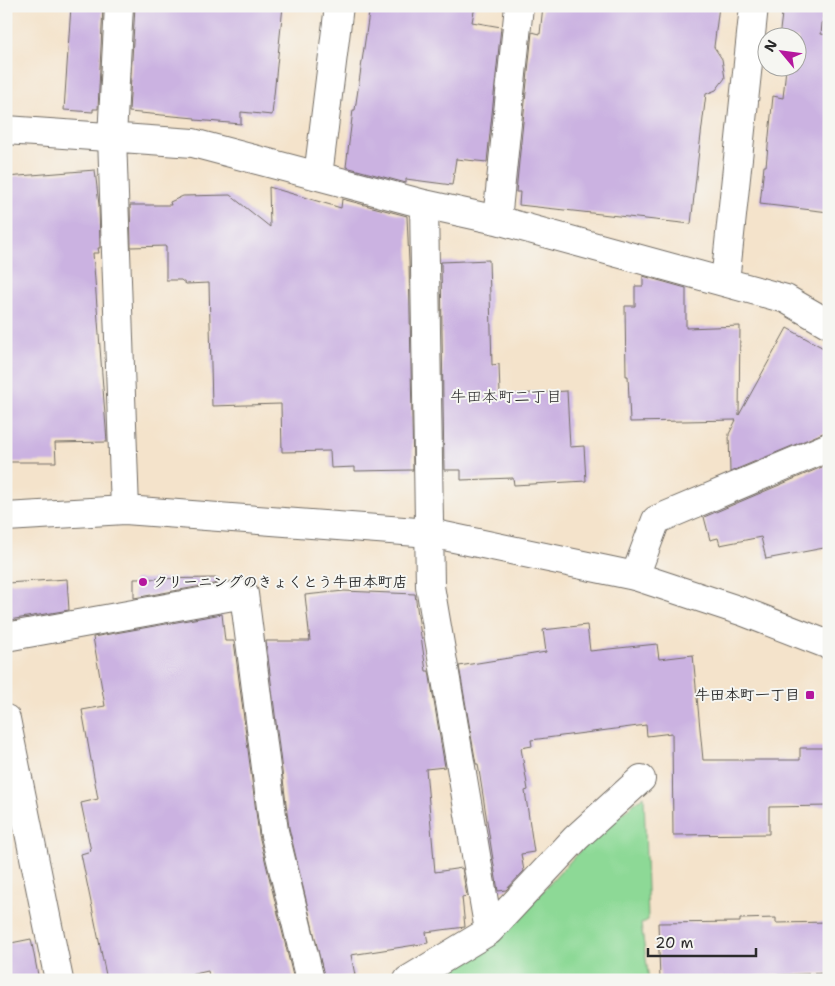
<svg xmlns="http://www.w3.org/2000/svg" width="835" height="986" font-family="'Shantell Sans','Klee One',sans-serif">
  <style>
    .green { fill: #8dd996; stroke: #5c8260 }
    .building { fill: #cbb2e1 }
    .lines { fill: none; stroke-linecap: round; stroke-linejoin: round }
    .minor-casing { stroke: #716b63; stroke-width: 30 }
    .tertiary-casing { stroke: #716b63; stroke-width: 30 }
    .minor { stroke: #fff; stroke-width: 28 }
    .tertiary { stroke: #fff; stroke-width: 28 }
    .poi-dot { fill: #b5179e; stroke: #f6f6f2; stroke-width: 2 }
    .labels { text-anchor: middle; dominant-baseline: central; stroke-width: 4; stroke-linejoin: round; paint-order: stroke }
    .poi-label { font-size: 15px; font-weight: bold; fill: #2b2b2b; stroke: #f6f6f2; text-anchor: start }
    .neighbourhood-label { font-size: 16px; fill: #2b2b2b; stroke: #f6f6f2 }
  </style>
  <rect width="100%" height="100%" fill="#f6f6f2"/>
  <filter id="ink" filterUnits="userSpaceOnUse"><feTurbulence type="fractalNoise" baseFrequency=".02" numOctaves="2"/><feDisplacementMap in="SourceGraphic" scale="10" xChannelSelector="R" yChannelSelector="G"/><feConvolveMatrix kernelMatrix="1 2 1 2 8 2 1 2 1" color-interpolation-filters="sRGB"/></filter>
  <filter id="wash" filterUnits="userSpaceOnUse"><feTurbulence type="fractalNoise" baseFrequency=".0096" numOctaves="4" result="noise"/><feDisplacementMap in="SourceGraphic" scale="20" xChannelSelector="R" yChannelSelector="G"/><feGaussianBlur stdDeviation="1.12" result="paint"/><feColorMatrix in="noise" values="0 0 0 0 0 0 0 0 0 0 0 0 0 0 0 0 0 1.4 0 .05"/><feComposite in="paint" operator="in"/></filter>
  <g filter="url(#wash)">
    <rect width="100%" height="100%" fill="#f4e3cb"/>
    <!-- green -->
    <path class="green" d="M 644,796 L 648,920 L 641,924 L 649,980 L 610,980 L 610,977 L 592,980 L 431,980 L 464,962 L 500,938 L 596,833 Z"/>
    <g id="blocks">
      <!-- building -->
      <path class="building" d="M 71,6 L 103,6 L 98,109 L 93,109 L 93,112 L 64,110 Z
        M 135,6 L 283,6 L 272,115 L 241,112 L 241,124 L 195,120 L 195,118 L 129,112 Z
        M 370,6 L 475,6 L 472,22 L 501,27 L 487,162 L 456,159 L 452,185 L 406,179 L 406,183 L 346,167 L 353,110 L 355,110 Z
        M 543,6 L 719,6 L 714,47 L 722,59 L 725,78 L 716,90 L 706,94 L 698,159 L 691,224 L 519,205 L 520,192 L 516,192 L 532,32 L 540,34 Z
        M 783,6 L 824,6 L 821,34 L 829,35 L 829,212 L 760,204 L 764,166 L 766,166 L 773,96 L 783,98 L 786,68 L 798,68 L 798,38 L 779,38 Z
        M 95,170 L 99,205 L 100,248 L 98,248 L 99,253 L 93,253 L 107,442 L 55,443 L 56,462 L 6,462 L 6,177 Z
        M 269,187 L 341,208 L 342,199 L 407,216 L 409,263 L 413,470 L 355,471 L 355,467 L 331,468 L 330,451 L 282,452 L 281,404 L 212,406 L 209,283 L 186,284 L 181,280 L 166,280 L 166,246 L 131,247 L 130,205 L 171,205 L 170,202 L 183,196 L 230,195 L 270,227 Z
        M 489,260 L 492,365 L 499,364 L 500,395 L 567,391 L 570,447 L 584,446 L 586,481 L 514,485 L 513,478 L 461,480 L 461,470 L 444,470 L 441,262 Z
        M 643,276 L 686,288 L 686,328 L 740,326 L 739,415 L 787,328 L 829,351 L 829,432 L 823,433 L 730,472 L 729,434 L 736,420 L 630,422 L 628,376 L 626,376 L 625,306 L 635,306 L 635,286 L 643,286 Z
        M 829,464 L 829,547 L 766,559 L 761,537 L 720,545 L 718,538 L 710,540 L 704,517 Z
        M 218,578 L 219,583 L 134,598 L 134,579 Z
        M 67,579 L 69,610 L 9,620 L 7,583 Z
        M 344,591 L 415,594 L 426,671 L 429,671 L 445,767 L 426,769 L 435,872 L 462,868 L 467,896 L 462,897 L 465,927 L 426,932 L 428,943 L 351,955 L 355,975 L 325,980 L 289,828 L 266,641 L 310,641 L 305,595 Z
        M 222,614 L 225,641 L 234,641 L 259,835 L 294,980 L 210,980 L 208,971 L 168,980 L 107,980 L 81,854 L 91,851 L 81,803 L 98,799 L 82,710 L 105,706 L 93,637 Z
        M 587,625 L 590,651 L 657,644 L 659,659 L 693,655 L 703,760 L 800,760 L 800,748 L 829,748 L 829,806 L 769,807 L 769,834 L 673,835 L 672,733 L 647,736 L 646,725 L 531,740 L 532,746 L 521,748 L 528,790 L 525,791 L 534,852 L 521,854 L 524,871 L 506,890 L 498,891 L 478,764 L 476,764 L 459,666 L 546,652 L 543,630 Z
        M 776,918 L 776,923 L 829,922 L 829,973 L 660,980 L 658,923 L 740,922 L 740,919 Z
        M 31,939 L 39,980 L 6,980 L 6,944 Z"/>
    </g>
  </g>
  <g filter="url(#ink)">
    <use href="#blocks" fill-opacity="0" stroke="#716b63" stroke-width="1"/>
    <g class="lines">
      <!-- minor casing -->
      <g class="minor-casing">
        <path id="minor" d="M 119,6 L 112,137 L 125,510
          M 6,130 L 193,143 L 424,204 L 497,220 L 786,299 L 829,324
          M 318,176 L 339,6
          M 424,204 L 430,586 L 489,931
          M 497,220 L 519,6
          M 725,282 L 754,6
          M 635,576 L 656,520 L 829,447
          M 6,637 L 244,594 L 274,831 L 310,980
          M 6,719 L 59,980
          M 408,980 L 489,931 L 576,838 L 641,779"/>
      </g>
      <!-- tertiary casing -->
      <g class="tertiary-casing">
        <path id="tertiary" d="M 6,517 L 125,510 L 430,533 L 635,576 L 744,612 L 829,645"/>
      </g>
      <!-- minor -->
      <use href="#minor" class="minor"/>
      <!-- tertiary -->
      <use href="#tertiary" class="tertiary"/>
    </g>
  </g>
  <!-- markers -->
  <g class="poi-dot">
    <circle cx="143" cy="582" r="5"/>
    <rect x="805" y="690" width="10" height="10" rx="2.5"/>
  </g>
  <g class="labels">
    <!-- poi labels -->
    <g class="poi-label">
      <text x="153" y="582">クリーニングのきょくとう牛田本町店</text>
      <text x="800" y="695" text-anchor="end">牛田本町一丁目</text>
    </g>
    <!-- neighbourhood labels -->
    <g class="neighbourhood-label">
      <text x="506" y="396">牛田本町二丁目</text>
    </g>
  </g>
  <!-- margin -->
  <rect width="835" height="986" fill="none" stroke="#f6f6f2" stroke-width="25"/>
  <!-- north arrow -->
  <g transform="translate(782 52) rotate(299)"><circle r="24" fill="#f6f6f2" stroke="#a5a5a2"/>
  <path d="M0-4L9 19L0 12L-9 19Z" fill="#b5179e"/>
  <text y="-8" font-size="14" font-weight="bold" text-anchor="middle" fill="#2b2b2b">N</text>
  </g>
  <!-- scale -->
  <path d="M648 948v8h108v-8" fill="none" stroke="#2b2b2b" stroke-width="2.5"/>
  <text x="655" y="948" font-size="15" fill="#2b2b2b" stroke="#f6f6f2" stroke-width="4" paint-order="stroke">20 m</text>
</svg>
